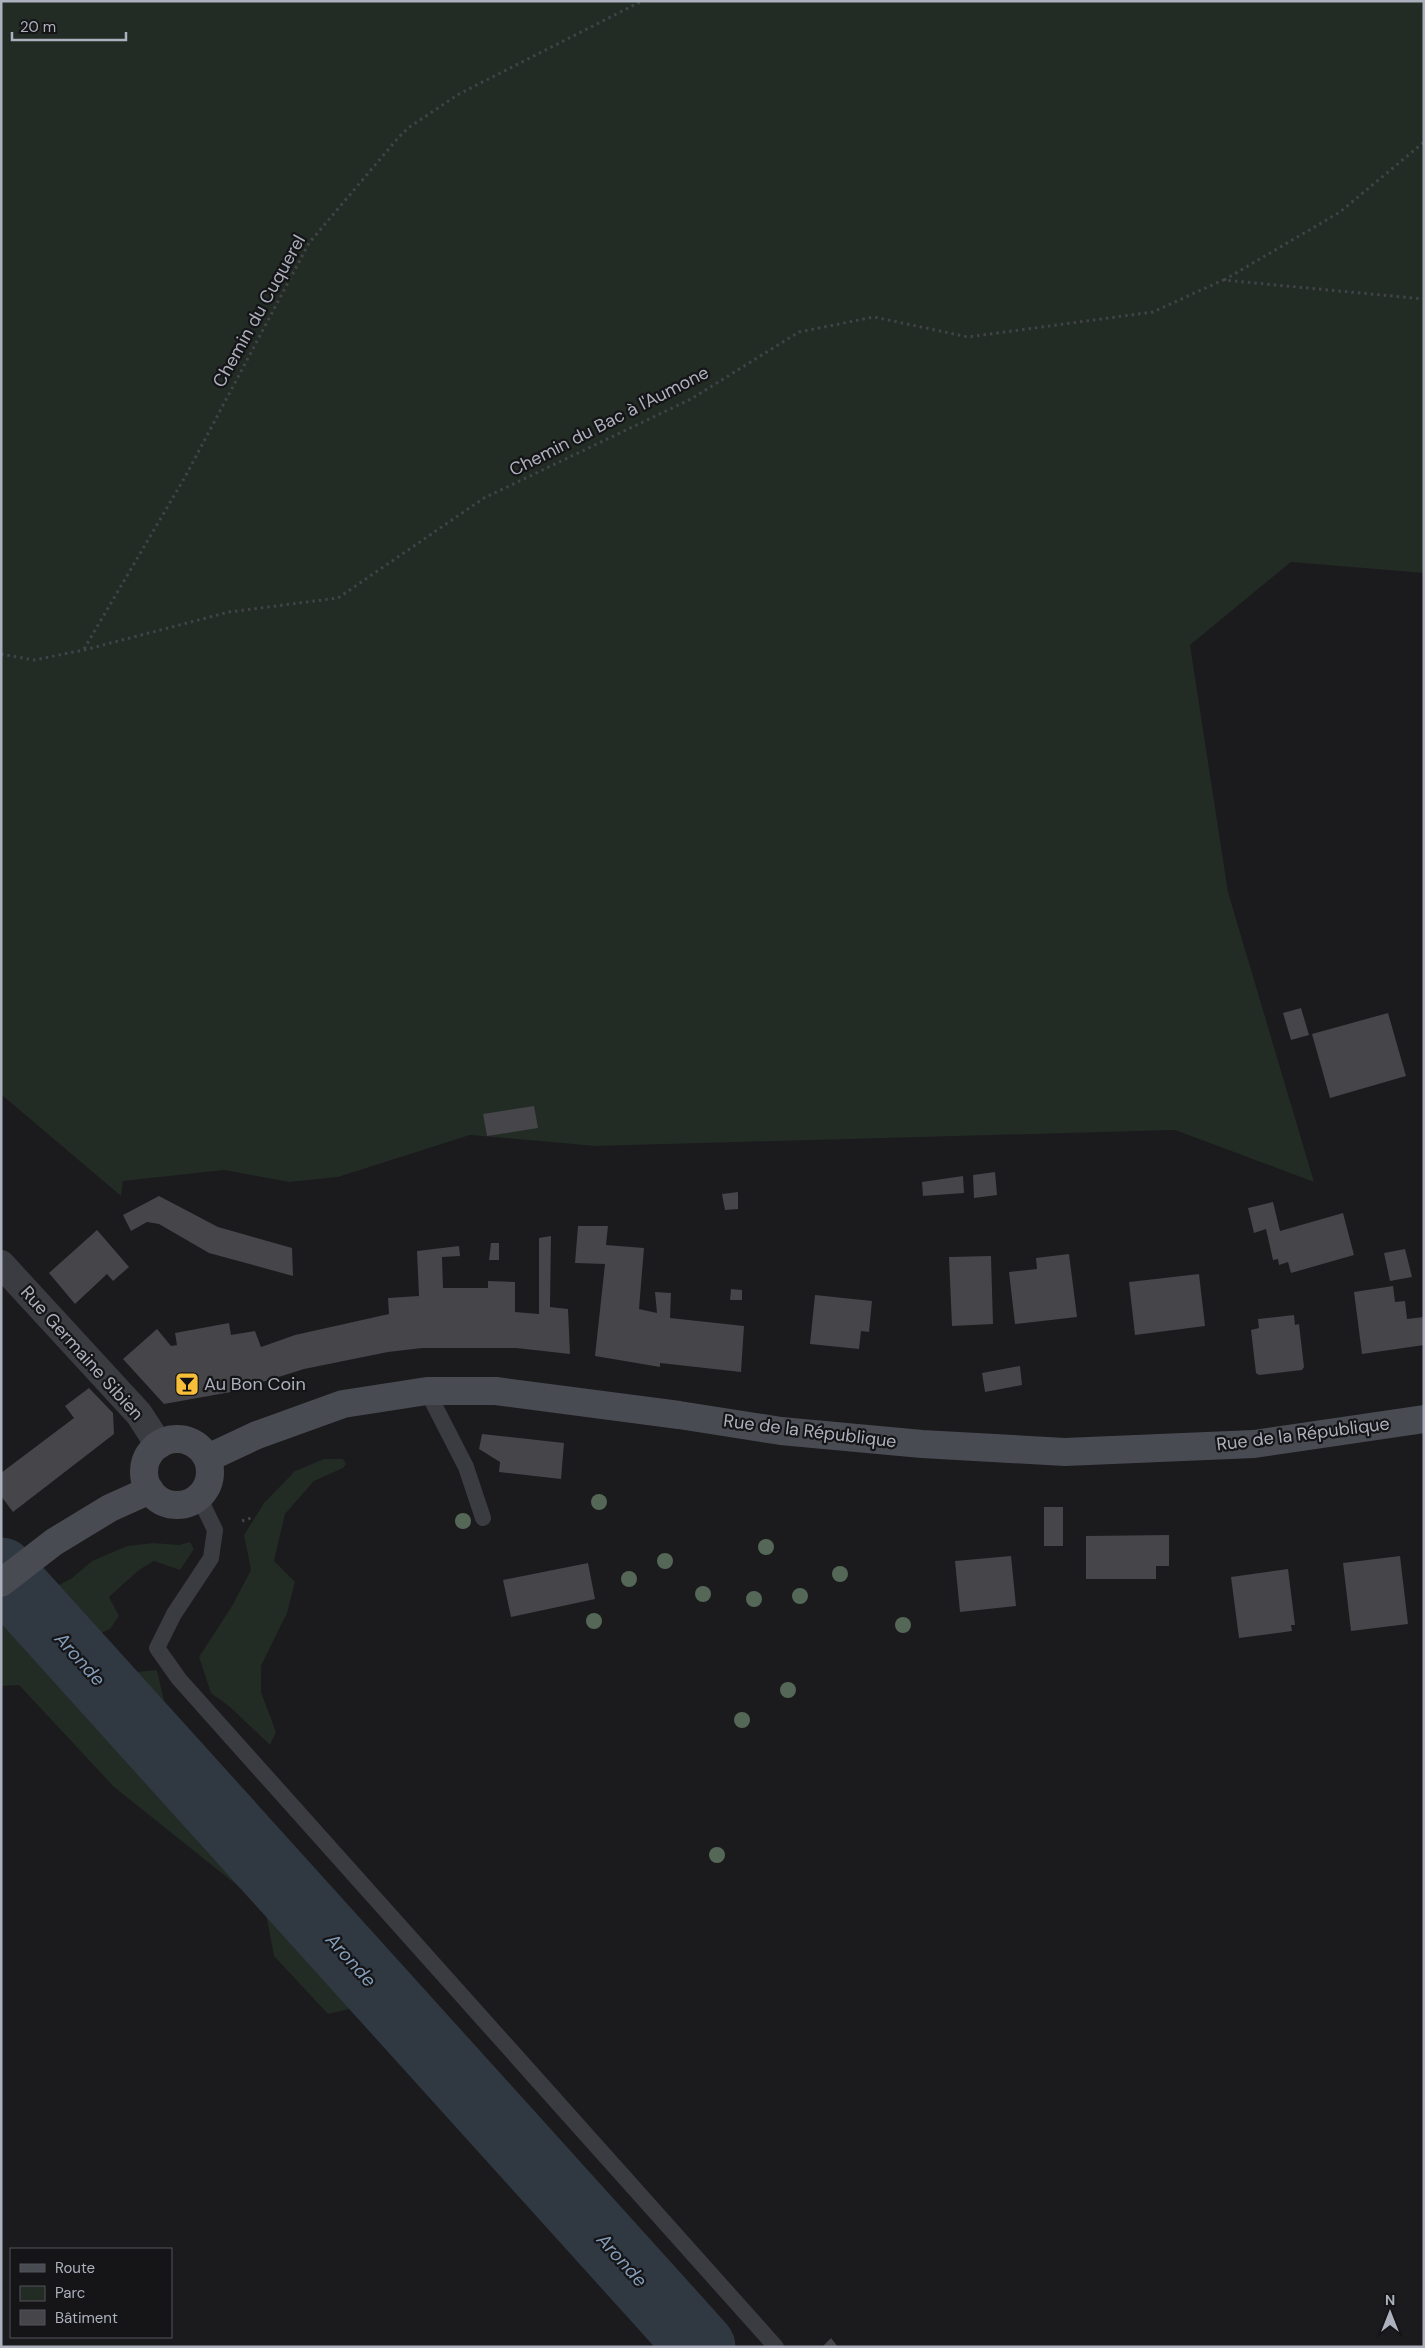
<svg xmlns="http://www.w3.org/2000/svg" width="1425" height="2348" font-family="'DM Sans',sans-serif">
  <style>
    .green { fill: #222b24 }
    .lines { fill: none; stroke-linecap: round; stroke-linejoin: round }
    .river { stroke: #303942; stroke-width: 69 }
    .building { fill: #45454a }
    .path { stroke: #414349; stroke-width: 3; stroke-dasharray: 2.5 4; stroke-linecap: butt }
    .lane { stroke: #3b3c42; stroke-width: 16 }
    .street { stroke: #3b3c42; stroke-width: 28 }
    .secondary { stroke: #494b52; stroke-width: 28 }
    .tree { fill: #556857 }
    .labels { text-anchor: middle; dominant-baseline: central; stroke-width: 4.5; stroke-linejoin: round; paint-order: stroke }
    .street-label { font-size: 18px; fill: #adb1bd; stroke: #151518 }
    .poi-label { font-size: 18px; fill: #adb1bd; stroke: #151518; text-anchor: start }
    .water-label { font-size: 19px; font-style: italic; fill: #849db8; stroke: #151518 }
  </style>
  <rect width="100%" height="100%" fill="#1b1a1d"/>
  <!-- green -->
  <path class="green" d="M 1,1 L 1424,1 L 1424,573 L 1291,562 L 1190,645 L 1228,892 L 1314,1182 L 1175,1130 L 595,1146 L 470,1135 L 338,1177 L 289,1182 L 224,1170 L 123,1181 L 121,1196 L 3,1096 L 1,1097 Z
    M 324,1459 L 343,1459 L 346,1464 L 343,1468 L 314,1481 L 285,1514 L 274,1561 L 295,1582 L 287,1613 L 261,1666 L 261,1692 L 276,1732 L 270,1745 L 230,1707 L 211,1693 L 199,1657 L 232,1606 L 251,1570 L 244,1535 L 264,1503 L 295,1471 Z
    M 190,1542 L 194,1549 L 180,1570 L 154,1561 L 139,1570 L 109,1597 L 119,1616 L 110,1629 L 92,1637 L 59,1661 C 68,1690 82,1690 109,1692 L 136,1672 L 157,1670 L 166,1710 L 163,1721 L 130,1746 L 171,1791 L 301,1862 L 349,1911 L 384,1956 L 382,1994 L 363,2006 L 328,2014 L 274,1956 L 266,1914 L 258,1902 L 114,1787 L 19,1685 L 1,1686 L 1,1625 L 46,1592 L 72,1578 L 92,1561 L 127,1546 L 153,1543 L 179,1545 Z"/>
  <g class="lines">
    <!-- river -->
    <path class="river" d="M 1,1572 L 701,2347"/>
  </g>
  <!-- building -->
  <path class="building" d="M 1301,1008 L 1309,1035 L 1291,1040 L 1283,1013 Z
    M 1388,1013 L 1406,1076 L 1330,1098 L 1312,1034 Z
    M 534,1106 L 538,1128 L 487,1136 L 483,1114 Z
    M 995,1172 L 997,1195 L 974,1198 L 973,1175 Z
    M 963,1176 L 964,1193 L 923,1196 L 922,1182 Z
    M 738,1192 L 738,1209 L 725,1210 L 722,1194 Z
    M 159,1196 L 218,1227 L 292,1248 L 293,1276 L 209,1253 L 159,1224 L 147,1222 L 131,1231 L 123,1215 Z
    M 1273,1202 L 1280,1231 L 1343,1213 L 1354,1255 L 1291,1273 L 1288,1262 L 1279,1265 L 1278,1259 L 1273,1260 L 1266,1229 L 1254,1233 L 1248,1208 Z
    M 578,1226 L 608,1226 L 606,1245 L 644,1248 L 639,1309 L 657,1313 L 655,1292 L 671,1293 L 670,1318 L 744,1326 L 741,1372 L 660,1363 L 660,1367 L 595,1356 L 605,1264 L 575,1263 Z
    M 97,1230 L 129,1267 L 113,1281 L 107,1274 L 75,1304 L 49,1273 Z
    M 551,1236 L 550,1307 L 568,1309 L 570,1354 L 516,1348 L 422,1348 L 388,1352 L 304,1369 L 231,1392 L 164,1404 L 123,1359 L 157,1329 L 171,1346 L 177,1345 L 175,1333 L 229,1323 L 231,1335 L 255,1331 L 261,1347 L 295,1335 L 389,1314 L 388,1298 L 419,1296 L 417,1251 L 459,1246 L 460,1256 L 442,1257 L 443,1288 L 488,1288 L 488,1281 L 515,1282 L 515,1312 L 539,1314 L 539,1238 Z
    M 491,1243 L 499,1243 L 499,1260 L 489,1260 Z
    M 1405,1249 L 1412,1277 L 1390,1281 L 1384,1253 Z
    M 1069,1254 L 1077,1317 L 1015,1324 L 1009,1272 L 1037,1269 L 1036,1258 Z
    M 991,1256 L 993,1324 L 952,1326 L 949,1257 Z
    M 1199,1274 L 1205,1326 L 1135,1335 L 1129,1282 Z
    M 1393,1286 L 1395,1302 L 1405,1301 L 1407,1319 L 1424,1317 L 1424,1345 L 1362,1354 L 1354,1292 Z
    M 731,1289 L 742,1290 L 742,1300 L 730,1300 Z
    M 815,1295 L 872,1301 L 869,1332 L 861,1331 L 859,1349 L 810,1344 Z
    M 1294,1315 L 1295,1325 L 1299,1324 L 1304,1367 L 1302,1370 L 1259,1375 L 1256,1373 L 1251,1330 L 1259,1328 L 1258,1319 Z
    M 1020,1366 L 1022,1385 L 985,1392 L 982,1373 Z
    M 89,1388 L 113,1413 L 114,1434 L 13,1512 L 1,1496 L 1,1473 L 74,1418 L 65,1406 Z
    M 482,1434 L 564,1443 L 561,1479 L 499,1472 L 500,1462 L 479,1449 Z
    M 1044,1507 L 1063,1507 L 1063,1546 L 1044,1546 Z
    M 1169,1535 L 1169,1566 L 1156,1566 L 1156,1579 L 1086,1579 L 1086,1536 Z
    M 1011,1556 L 1016,1606 L 960,1612 L 955,1561 Z
    M 1400,1556 L 1408,1624 L 1351,1631 L 1343,1563 Z
    M 588,1563 L 595,1599 L 511,1617 L 503,1580 Z
    M 1288,1569 L 1295,1625 L 1291,1625 L 1292,1631 L 1239,1638 L 1231,1577 Z
    M 831,2338 L 838,2347 L 822,2347 Z"/>
  <g class="lines">
    <!-- path -->
    <path class="path" d="M 1224,280 L 1340,212 L 1424,142
      M 84,649 L 185,477 L 309,243 L 398,138 L 408,128 L 459,94 L 642,1
      M 1,654 L 34,660 L 84,650 L 229,612 L 338,598 L 484,498 L 691,399 L 799,332 L 874,317 L 968,337 L 1153,312 L 1223,280 L 1424,299
      M 242,1521 L 251,1518"/>
    <!-- lane -->
    <path class="lane" d="M 427,1391 L 466,1467 L 483,1518
      M 199,1497 L 215,1530 L 211,1558 L 174,1614 L 157,1648 L 179,1679 L 776,2347"/>
    <!-- street -->
    <path class="street" d="M 1,1264 L 139,1414 L 159,1445"/>
    <!-- secondary -->
    <path class="secondary" d="M144 1472a33 33 0 1 1 66 0a33 33 0 1 1-66 0Z
      M 208,1458 L 257,1435 L 343,1404 L 427,1391 L 496,1391 L 679,1415 L 781,1431 L 922,1444 L 1065,1452 L 1254,1444 L 1424,1419
      M 1,1583 L 54,1542 L 110,1508 L 150,1490"/>
  </g>
  <!-- trees -->
  <g class="tree">
    <circle cx="599" cy="1502" r="8"/>
    <circle cx="463" cy="1521" r="8"/>
    <circle cx="766" cy="1547" r="8"/>
    <circle cx="665" cy="1561" r="8"/>
    <circle cx="840" cy="1574" r="8"/>
    <circle cx="629" cy="1579" r="8"/>
    <circle cx="703" cy="1594" r="8"/>
    <circle cx="800" cy="1596" r="8"/>
    <circle cx="754" cy="1599" r="8"/>
    <circle cx="594" cy="1621" r="8"/>
    <circle cx="903" cy="1625" r="8"/>
    <circle cx="788" cy="1690" r="8"/>
    <circle cx="742" cy="1720" r="8"/>
    <circle cx="717" cy="1855" r="8"/>
  </g>
  <!-- icons -->
  <defs>
    <g id="bar-square" transform="scale(1.25)"><rect x="-9" y="-9" width="18" height="18" rx="4" fill="#f7be39" stroke="#151518"/><path d="M-6-5H6L.8 .8V4.5H3.5V6h-7V4.5H-.8V.8Z" fill="#111"/></g>
  </defs>
  <g fill-rule="evenodd">
    <use href="#bar-square" x="187" y="1384"/>
  </g>
  <g class="labels">
    <!-- street labels -->
    <g class="street-label">
      <text transform="translate(259 311) rotate(-61)">Chemin du Cuquerel</text>
      <text transform="translate(609 421) rotate(-27)">Chemin du Bac à l'Aumone</text>
      <text transform="translate(82 1353) rotate(48)">Rue Germaine Sibien</text>
      <text transform="translate(810 1431) rotate(7)">Rue de la République</text>
      <text transform="translate(1303 1434) rotate(-7)">Rue de la République</text>
    </g>
    <!-- poi labels -->
    <g class="poi-label">
      <text x="204" y="1384">Au Bon Coin</text>
    </g>
    <!-- water labels -->
    <g class="water-label">
      <text transform="translate(80 1659) rotate(48)">Aronde</text>
      <text transform="translate(351 1960) rotate(48)">Aronde</text>
      <text transform="translate(622 2260) rotate(48)">Aronde</text>
    </g>
  </g>
  <!-- border -->
  <rect width="1425" height="2348" fill="none" stroke="#adb1bd" stroke-width="5"/>
  <!-- legend -->
  <rect x="10" y="2248" width="162" height="90" fill="#151518" stroke="#52535a"/>
  <rect x="20" y="2264" width="25" height="8" fill="#494b52" stroke="#52535a"/>
  <text x="55" y="2273" font-size="15" fill="#adb1bd">Route</text>
  <rect x="20" y="2286" width="25" height="15" fill="#222b24" stroke="#52535a"/>
  <text x="55" y="2298" font-size="15" fill="#adb1bd">Parc</text>
  <rect x="20" y="2310" width="25" height="15" fill="#45454a" stroke="#52535a"/>
  <text x="55" y="2323" font-size="15" fill="#adb1bd">Bâtiment</text>
  <!-- north arrow -->
  <g transform="translate(1390 2313)" stroke="#151518" stroke-width="4" paint-order="stroke">
  <path d="M0-4L9 19L0 12L-9 19Z" fill="#adb1bd"/>
  <text y="-8" font-size="14" font-weight="bold" text-anchor="middle" fill="#adb1bd">N</text>
  </g>
  <!-- scale -->
  <path d="M12 32v8h114v-8" fill="none" stroke="#adb1bd" stroke-width="2.5"/>
  <text x="20" y="32" font-size="15" fill="#adb1bd" stroke="#151518" stroke-width="4" paint-order="stroke">20 m</text>
</svg>
